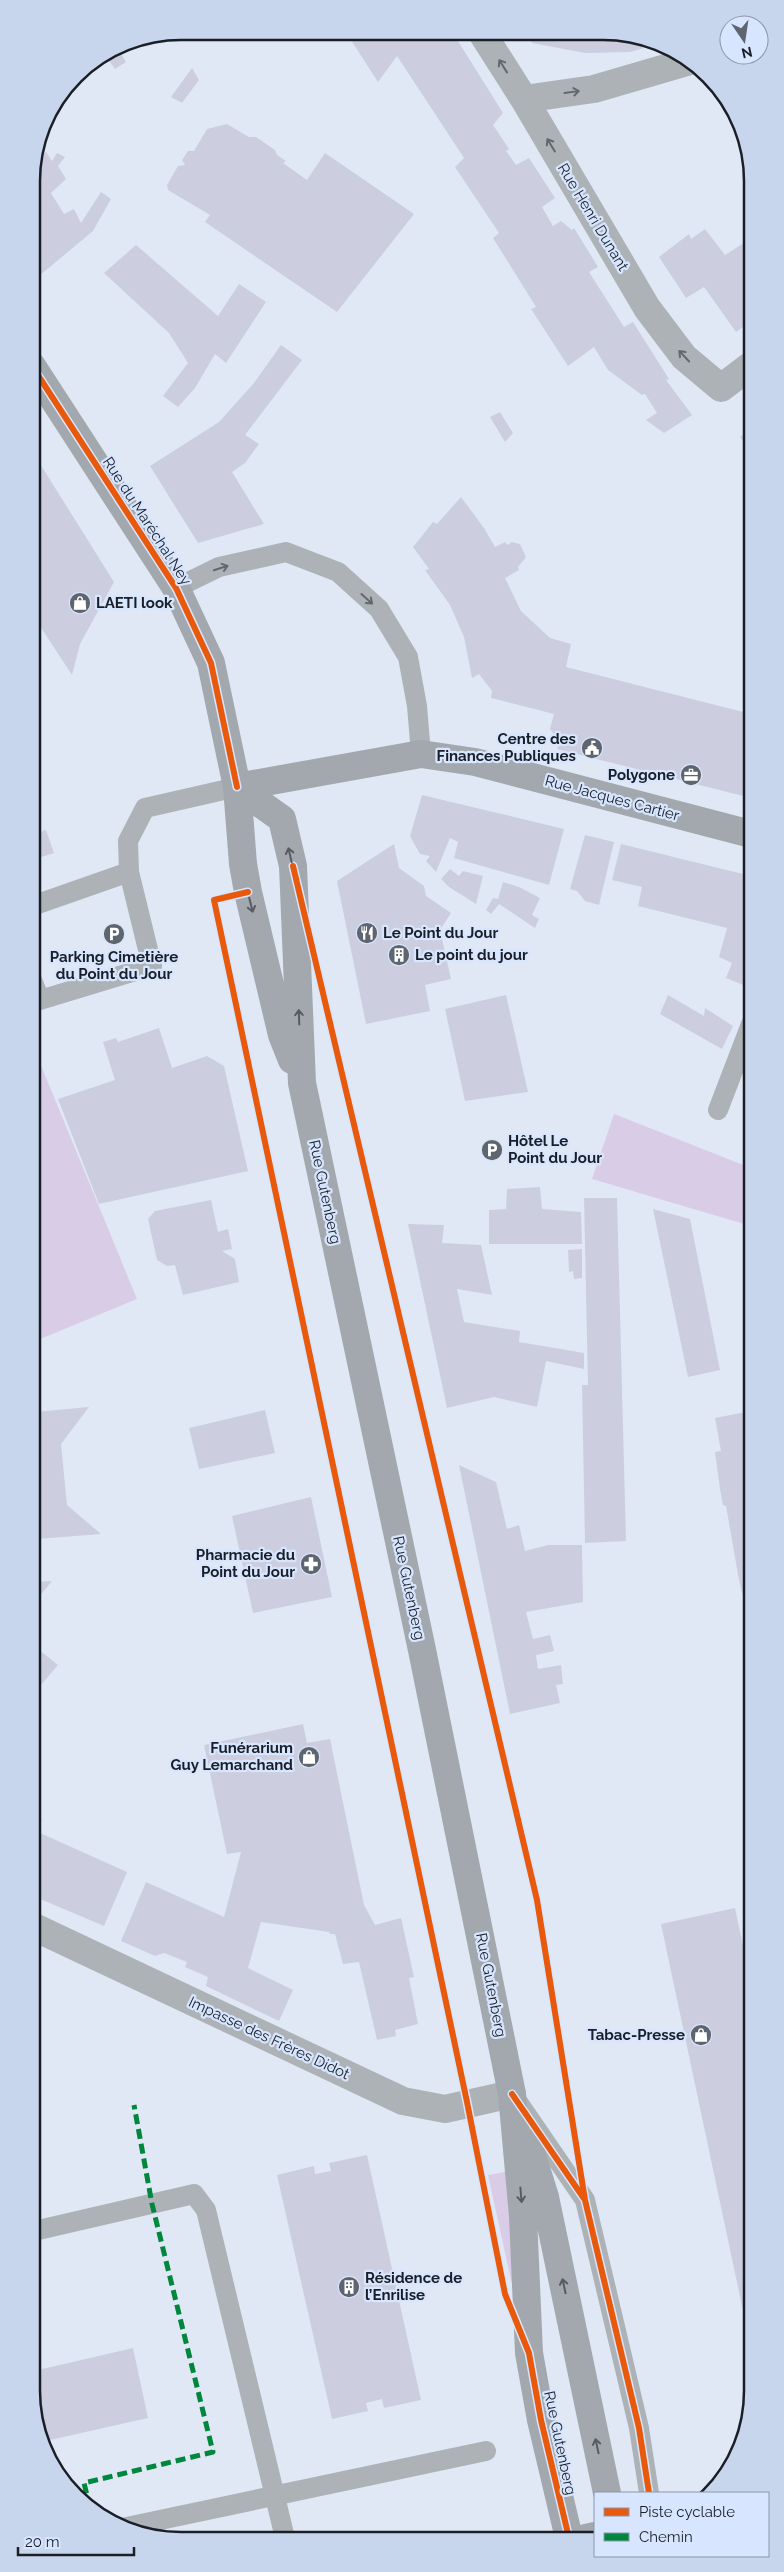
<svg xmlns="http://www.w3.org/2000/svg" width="784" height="2572" font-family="Raleway,sans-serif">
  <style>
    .green { fill: #d9cce6 }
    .building { fill: #cccee0 }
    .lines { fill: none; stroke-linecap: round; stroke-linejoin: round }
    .lane { stroke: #adb2b6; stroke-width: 20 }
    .street { stroke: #adb2b6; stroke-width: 28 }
    .secondary { stroke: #a2a8ad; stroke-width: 28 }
    .quiet { stroke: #00873e; stroke-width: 5; stroke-dasharray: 10 5; stroke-linecap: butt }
    .cycleway-casing { stroke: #d7e6fe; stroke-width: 9 }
    .cycleway { stroke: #e8590c; stroke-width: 6 }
    .oneway { stroke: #63686e }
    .oneway2 { stroke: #575c63 }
    .labels { text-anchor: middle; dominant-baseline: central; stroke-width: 4.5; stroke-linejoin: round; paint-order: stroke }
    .street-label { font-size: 15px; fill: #191e27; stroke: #d7e6fe }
    .poi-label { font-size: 15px; font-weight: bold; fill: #191e27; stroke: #d7e6fe; text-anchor: start }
    .rim { fill: none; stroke: #191e27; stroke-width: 2.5 }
  </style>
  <rect width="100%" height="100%" fill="#e0e8f5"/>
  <!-- green -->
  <path class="green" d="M 33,1046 L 137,1299 L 33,1342 Z
    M 614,1114 L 751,1168 L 751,1226 L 592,1179 Z
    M 510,2171 L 513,2289 L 488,2175 Z"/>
  <!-- building -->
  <path class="building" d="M 352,32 L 453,33 L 503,113 L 493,125 L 509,149 L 506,151 L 516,165 L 529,158 L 555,198 L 542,207 L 553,226 L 561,221 L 572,230 L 574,228 L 598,267 L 589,272 L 624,327 L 633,322 L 669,379 L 666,380 L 692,415 L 664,433 L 646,420 L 657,413 L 645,394 L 642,395 L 608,370 L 594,347 L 568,366 L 531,309 L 536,307 L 493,238 L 499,233 L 455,167 L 464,158 L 397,56 L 378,82 L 349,37 Z
    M 525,33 L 633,34 L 658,44 L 630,52 L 585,53 L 532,43 Z
    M 117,47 L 126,62 L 115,69 L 105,55 Z
    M 192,68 L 199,80 L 182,103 L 171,97 Z
    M 227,124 L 249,137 L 256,137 L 275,150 L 277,155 L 286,161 L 283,163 L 307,180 L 325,153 L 414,214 L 337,312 L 205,222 L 210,215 L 168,190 L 167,185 L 178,166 L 185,165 L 182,160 L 188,151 L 194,151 L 207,129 Z
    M 36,151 L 40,156 L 46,152 L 52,161 L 57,153 L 65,157 L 58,166 L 66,179 L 51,193 L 64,214 L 74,209 L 81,223 L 101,192 L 111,199 L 93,231 L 33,281 L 32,171 Z
    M 705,229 L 725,255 L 750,239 L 750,322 L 736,332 L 704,287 L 686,298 L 659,257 L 689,234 L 691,239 Z
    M 136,245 L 218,316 L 239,284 L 266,302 L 226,363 L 215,354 L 195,388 L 178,407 L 163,396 L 188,363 L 169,333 L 104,273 Z
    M 281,345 L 302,360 L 245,435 L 259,444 L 245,463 L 232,472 L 264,524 L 198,543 L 150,466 L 219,422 L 254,383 Z
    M 500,412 L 513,433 L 505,442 L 490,417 Z
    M 750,429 L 750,451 L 740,437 Z
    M 32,451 L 114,582 L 80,644 L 72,675 L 34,617 L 32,619 Z
    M 461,497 L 484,528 L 495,547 L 505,542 L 507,545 L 512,542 L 520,544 L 526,557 L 518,567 L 519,570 L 505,578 L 521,611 L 550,638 L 571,644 L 566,667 L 751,714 L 751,798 L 557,749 L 560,742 L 550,729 L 554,714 L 491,698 L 492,691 L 479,674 L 472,678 L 464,637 L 450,605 L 425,570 L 429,569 L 413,547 L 433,522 L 437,524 Z
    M 32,682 L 38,699 L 32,701 Z
    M 422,795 L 564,829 L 549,885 L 454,858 L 458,842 L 450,838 L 436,872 L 426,861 L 430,856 L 420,854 L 410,836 Z
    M 46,830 L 54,853 L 32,860 L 32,835 Z
    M 585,835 L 614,842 L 599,905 L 585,901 L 577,891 L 570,889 Z
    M 394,844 L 399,868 L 424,886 L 426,896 L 451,913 L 440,930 L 451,979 L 425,985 L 430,1011 L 366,1024 L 337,881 Z
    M 621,844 L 751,876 L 751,981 L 748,987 L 726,978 L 732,963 L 719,957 L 727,928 L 638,906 L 642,887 L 612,880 Z
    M 450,869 L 459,876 L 463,871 L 483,876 L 476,904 L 449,887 L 441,879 Z
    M 503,882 L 519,887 L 540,898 L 532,915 L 539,919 L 535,928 L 499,904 L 491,914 L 486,910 L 493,898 L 498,899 Z
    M 506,995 L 528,1092 L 465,1101 L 445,1009 Z
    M 668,995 L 704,1016 L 705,1008 L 733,1026 L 722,1049 L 660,1014 Z
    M 159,1028 L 172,1068 L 207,1056 L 224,1066 L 248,1171 L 99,1204 L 58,1099 L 115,1080 L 103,1042 L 116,1038 L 118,1042 Z
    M 540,1187 L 542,1209 L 581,1212 L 582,1244 L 489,1244 L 489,1210 L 506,1209 L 507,1189 Z
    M 584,1198 L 617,1198 L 626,1541 L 585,1543 L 582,1385 L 588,1385 Z
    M 211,1200 L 218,1232 L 228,1229 L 232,1249 L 222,1251 L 235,1259 L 239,1282 L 183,1295 L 175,1265 L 167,1266 L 157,1260 L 148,1219 L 155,1211 Z
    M 653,1209 L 690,1219 L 720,1370 L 688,1377 Z
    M 408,1224 L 444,1225 L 442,1243 L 481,1245 L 492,1295 L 457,1289 L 464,1322 L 520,1331 L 519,1342 L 584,1353 L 584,1369 L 546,1361 L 537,1407 L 494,1397 L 447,1408 Z
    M 582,1249 L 582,1278 L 574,1279 L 573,1271 L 569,1272 L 568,1250 Z
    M 89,1407 L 61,1444 L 67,1505 L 101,1534 L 37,1539 L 33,1545 L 33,1415 L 35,1412 Z
    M 265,1410 L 275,1453 L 199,1469 L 189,1428 Z
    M 751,1411 L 752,1629 L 751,1629 L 739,1580 L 726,1506 L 723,1505 L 720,1489 L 715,1452 L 721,1451 L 715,1418 Z
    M 459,1465 L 496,1482 L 507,1529 L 519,1525 L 525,1551 L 548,1545 L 582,1545 L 583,1602 L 526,1612 L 533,1639 L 550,1635 L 554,1651 L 536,1655 L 538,1669 L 561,1665 L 563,1684 L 556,1685 L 560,1703 L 510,1714 Z
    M 311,1497 L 332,1597 L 253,1613 L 232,1516 Z
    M 52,1581 L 33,1604 L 33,1582 Z
    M 33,1645 L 58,1665 L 35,1692 L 36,1710 L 33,1710 Z
    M 303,1724 L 307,1743 L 330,1739 L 364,1905 L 375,1925 L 401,1918 L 414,1977 L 409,1978 L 418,2024 L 395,2030 L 396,2036 L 377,2040 L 359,1962 L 343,1964 L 335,1934 L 330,1934 L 329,1932 L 261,1922 L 248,1968 L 293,1990 L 279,2021 L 206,1986 L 208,1977 L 185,1967 L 187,1962 L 164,1953 L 155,1956 L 121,1941 L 146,1882 L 224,1917 L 241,1852 L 227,1854 L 204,1745 Z
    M 33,1816 L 42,1820 L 38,1832 L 127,1872 L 104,1926 L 33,1896 Z
    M 735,1908 L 752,1988 L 752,2324 L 746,2325 L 661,1924 Z
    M 367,2155 L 421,2400 L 384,2408 L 382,2399 L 366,2403 L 368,2411 L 332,2419 L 277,2175 L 314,2166 L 315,2174 L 331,2171 L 329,2163 Z
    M 133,2348 L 148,2418 L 41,2442 L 34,2420 L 34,2371 Z"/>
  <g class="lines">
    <!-- lane -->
    <path class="lane" d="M 176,588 L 219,567 L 286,552 L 338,572 L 379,609 L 408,657 L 417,706 L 421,754
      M 32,906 L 129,872 L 128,841 L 145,808 L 237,787
      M 32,980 L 40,1000 L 152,966 L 129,872
      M 718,1110 L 751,1024
      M 513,2095 L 585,2200 L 639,2428 L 649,2493
      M 34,2231 L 194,2194 L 206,2210 L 285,2538
      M 122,2528 L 486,2451"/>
    <!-- street -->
    <path class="street" d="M 482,33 L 524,99 L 647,308 L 684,357 L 721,388 L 750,366
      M 524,99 L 594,89 L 690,61
      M 34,1927 L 403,2101 L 445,2109 L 512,2094"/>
    <!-- secondary -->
    <path class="secondary" d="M 32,366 L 176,588 L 211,663 L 237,787 L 243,864 L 248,892 L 282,1035 L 292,1060
      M 237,787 L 282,819 L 293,866 L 302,1083 L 422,1650 L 512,2094 L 523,2216 L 529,2353 L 541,2420 L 569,2538
      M 237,787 L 421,754 L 475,762 L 751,834
      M 528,2143 L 545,2197 L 607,2493
      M 586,2538 L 595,2536"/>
    <!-- quiet -->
    <path class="quiet" d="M 90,2508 L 84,2483 L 213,2452 L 152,2204 L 134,2105"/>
    <!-- cycleway casing -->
    <g class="cycleway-casing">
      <path id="cycleway" d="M 32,366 L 176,588 L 211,663 L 237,787
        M 293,866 L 537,1900 L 585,2200
        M 248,892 L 214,900 L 467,2102 L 505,2294 L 529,2353 L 541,2420 L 569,2538
        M 512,2094 L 585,2200 L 639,2428 L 649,2493"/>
    </g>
    <!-- cycleway -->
    <use href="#cycleway" class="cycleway"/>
  </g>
  <!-- one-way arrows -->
  <defs><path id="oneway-shaft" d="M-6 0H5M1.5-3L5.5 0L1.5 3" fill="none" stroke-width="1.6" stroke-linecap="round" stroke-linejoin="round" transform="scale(1.25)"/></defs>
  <g class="oneway">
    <use href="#oneway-shaft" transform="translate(503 66) rotate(-122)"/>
    <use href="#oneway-shaft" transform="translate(572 92) rotate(-8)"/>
    <use href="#oneway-shaft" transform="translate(551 145) rotate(-121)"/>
    <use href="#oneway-shaft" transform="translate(684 356) rotate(-133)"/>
    <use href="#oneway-shaft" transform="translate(221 568) rotate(-18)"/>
    <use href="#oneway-shaft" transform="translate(367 599) rotate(42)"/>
  </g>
  <g class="oneway2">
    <use href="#oneway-shaft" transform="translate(290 855) rotate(-103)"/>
    <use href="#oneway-shaft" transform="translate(251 905) rotate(76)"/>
    <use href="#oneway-shaft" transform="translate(299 1017) rotate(-92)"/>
    <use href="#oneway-shaft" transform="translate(521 2195) rotate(85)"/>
    <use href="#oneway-shaft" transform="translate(564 2286) rotate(-102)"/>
    <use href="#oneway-shaft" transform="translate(597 2446) rotate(-102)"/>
  </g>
  <!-- icons -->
  <defs>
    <g id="shop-disc" transform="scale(1.125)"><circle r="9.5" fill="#5f656f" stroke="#d7e6fe"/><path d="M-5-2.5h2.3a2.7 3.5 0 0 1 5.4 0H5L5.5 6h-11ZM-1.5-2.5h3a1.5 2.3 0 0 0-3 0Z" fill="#fff"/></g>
    <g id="civic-disc" transform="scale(1.125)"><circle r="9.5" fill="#5f656f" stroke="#d7e6fe"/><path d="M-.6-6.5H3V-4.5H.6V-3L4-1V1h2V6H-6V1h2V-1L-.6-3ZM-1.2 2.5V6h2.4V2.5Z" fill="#fff"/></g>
    <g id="office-disc" transform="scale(1.125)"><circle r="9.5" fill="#5f656f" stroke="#d7e6fe"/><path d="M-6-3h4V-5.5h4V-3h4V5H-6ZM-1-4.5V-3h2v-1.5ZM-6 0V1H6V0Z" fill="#fff"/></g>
    <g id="restaurant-disc" transform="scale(1.125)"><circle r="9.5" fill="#5f656f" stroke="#d7e6fe"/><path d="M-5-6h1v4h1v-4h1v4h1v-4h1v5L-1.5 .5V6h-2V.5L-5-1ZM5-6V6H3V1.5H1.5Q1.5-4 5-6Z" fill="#fff"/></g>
    <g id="parking-disc" transform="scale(1.125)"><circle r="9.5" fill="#5f656f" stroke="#d7e6fe"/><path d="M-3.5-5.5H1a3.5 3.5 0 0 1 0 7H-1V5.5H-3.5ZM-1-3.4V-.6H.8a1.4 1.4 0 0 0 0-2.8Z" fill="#fff"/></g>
    <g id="building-disc" transform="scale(1.125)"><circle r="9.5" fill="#5f656f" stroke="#d7e6fe"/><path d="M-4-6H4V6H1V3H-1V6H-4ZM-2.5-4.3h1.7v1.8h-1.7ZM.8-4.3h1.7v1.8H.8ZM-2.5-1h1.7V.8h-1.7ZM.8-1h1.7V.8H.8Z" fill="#fff"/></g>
    <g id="pharmacy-disc" transform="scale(1.125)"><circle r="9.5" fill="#5f656f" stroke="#d7e6fe"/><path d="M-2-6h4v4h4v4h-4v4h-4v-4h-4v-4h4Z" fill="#fff"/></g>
  </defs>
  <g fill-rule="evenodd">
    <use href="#shop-disc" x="80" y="603"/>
    <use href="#civic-disc" x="592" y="748"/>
    <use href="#office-disc" x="691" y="775"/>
    <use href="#restaurant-disc" x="367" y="933"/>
    <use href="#parking-disc" x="114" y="934"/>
    <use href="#building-disc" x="399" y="955"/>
    <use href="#parking-disc" x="492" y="1150"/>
    <use href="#pharmacy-disc" x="311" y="1564"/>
    <use href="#shop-disc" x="309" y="1757"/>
    <use href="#shop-disc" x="701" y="2035"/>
    <use href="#building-disc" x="349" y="2287"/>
  </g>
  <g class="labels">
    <!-- street labels -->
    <g class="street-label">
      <text transform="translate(593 217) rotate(59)">Rue Henri Dunant</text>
      <text transform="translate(147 521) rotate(57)">Rue du Maréchal Ney</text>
      <text transform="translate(612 798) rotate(15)">Rue Jacques Cartier</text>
      <text transform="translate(325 1192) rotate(78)">Rue Gutenberg</text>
      <text transform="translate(409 1588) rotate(78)">Rue Gutenberg</text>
      <text transform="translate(491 1985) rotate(79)">Rue Gutenberg</text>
      <text transform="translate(269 2038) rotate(25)">Impasse des Frères Didot</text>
      <text transform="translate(560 2443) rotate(78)">Rue Gutenberg</text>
    </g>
    <!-- poi labels -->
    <g class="poi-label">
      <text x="96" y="603">LAETI look</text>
      <text x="576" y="739" text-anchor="end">Centre des<tspan x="576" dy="17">Finances Publiques</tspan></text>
      <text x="675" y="775" text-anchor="end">Polygone</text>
      <text x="383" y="933">Le Point du Jour</text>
      <text x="415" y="955">Le point du jour</text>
      <text x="114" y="957" text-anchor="middle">Parking Cimetière<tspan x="114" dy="17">du Point du Jour</tspan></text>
      <text x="508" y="1141">Hôtel Le<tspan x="508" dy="17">Point du Jour</tspan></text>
      <text x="295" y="1555" text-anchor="end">Pharmacie du<tspan x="295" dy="17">Point du Jour</tspan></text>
      <text x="293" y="1748" text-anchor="end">Funérarium<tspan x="293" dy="17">Guy Lemarchand</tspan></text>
      <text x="685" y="2035" text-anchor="end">Tabac-Presse</text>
      <text x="365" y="2278">Résidence de<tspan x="365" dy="17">l’Enrilise</tspan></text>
    </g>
  </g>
  <!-- crop -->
  <path d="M0 0H784V2572H0ZM181 40H603A141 141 0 0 1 744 181V2391A141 141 0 0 1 603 2532H181A141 141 0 0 1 40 2391V181A141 141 0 0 1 181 40Z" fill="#c8d6ed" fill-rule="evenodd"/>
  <path class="rim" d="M181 40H603A141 141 0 0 1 744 181V2391A141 141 0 0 1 603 2532H181A141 141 0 0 1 40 2391V181A141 141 0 0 1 181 40Z"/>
  <!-- legend -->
  <rect x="594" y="2492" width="175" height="65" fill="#d7e6fe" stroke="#8b96a8"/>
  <rect x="604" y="2508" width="25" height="8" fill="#e8590c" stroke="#8b96a8"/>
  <text x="639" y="2517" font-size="15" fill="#191e27">Piste cyclable</text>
  <rect x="604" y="2533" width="25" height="8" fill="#00873e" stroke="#8b96a8"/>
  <text x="639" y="2542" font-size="15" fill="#191e27">Chemin</text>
  <!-- north arrow -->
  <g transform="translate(744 40) rotate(167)"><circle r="24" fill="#d7e6fe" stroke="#8b96a8"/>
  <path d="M0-4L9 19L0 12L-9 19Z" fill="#5f656f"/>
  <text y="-8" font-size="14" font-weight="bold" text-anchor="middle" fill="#191e27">N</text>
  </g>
  <!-- scale -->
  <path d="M18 2547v8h116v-8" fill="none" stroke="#191e27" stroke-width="2.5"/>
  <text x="25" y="2547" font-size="15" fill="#191e27" stroke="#d7e6fe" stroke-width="4" paint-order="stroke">20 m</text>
</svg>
